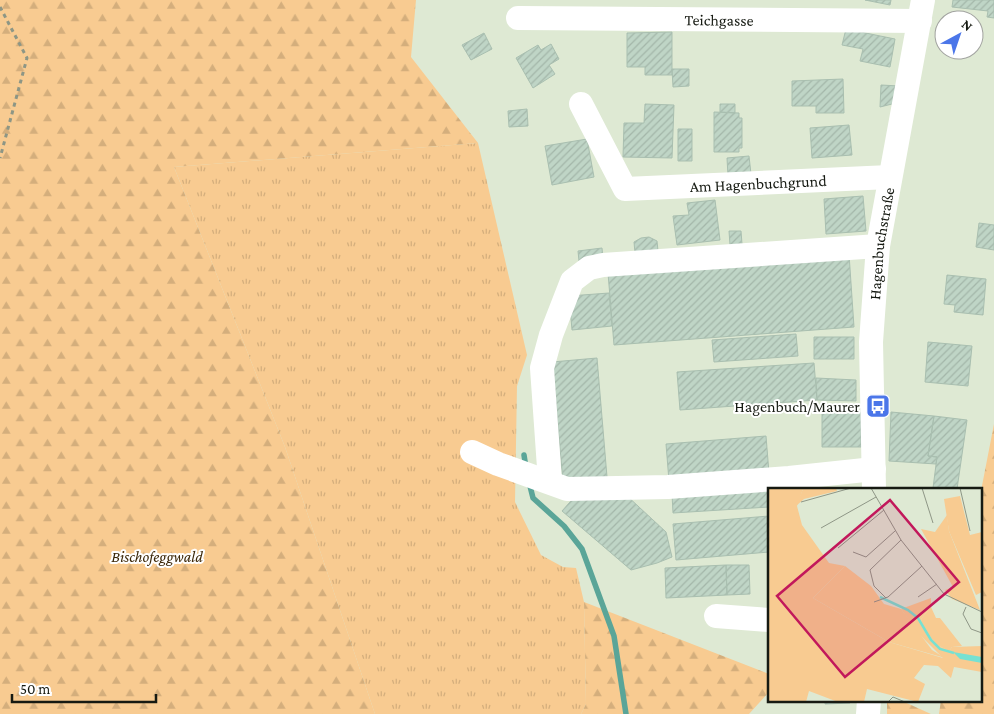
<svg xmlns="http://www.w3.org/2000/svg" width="994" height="714" font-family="'Crimson Pro',serif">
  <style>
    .grass { fill: url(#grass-tufts) }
    .forest { fill: url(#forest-firs) }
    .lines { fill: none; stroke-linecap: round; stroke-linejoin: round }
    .stream { stroke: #5aa598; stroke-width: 5.5 }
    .building { fill: url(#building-hatch); stroke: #a9bfb0 }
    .path { stroke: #8d9685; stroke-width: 3; stroke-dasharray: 4 4; stroke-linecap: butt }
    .minor { stroke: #fff; stroke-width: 24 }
    .labels { text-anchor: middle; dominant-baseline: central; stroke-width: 4; stroke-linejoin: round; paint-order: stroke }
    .street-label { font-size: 16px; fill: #161a12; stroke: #fff }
    .poi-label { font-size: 16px; fill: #161a12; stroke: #fff; text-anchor: end }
    .park-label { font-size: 16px; font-style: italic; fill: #3b2708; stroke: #fff }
    .inset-river { fill: none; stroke: #77e1d2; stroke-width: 2.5 }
    .inset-road { fill: none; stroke: #8e9686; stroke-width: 1 }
    .view { fill: #c2185b; fill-opacity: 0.15; stroke: #c2185b; stroke-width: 2.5 }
    .inset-edge { fill: none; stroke: #161a12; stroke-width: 2.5 }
  </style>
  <defs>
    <pattern id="grass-tufts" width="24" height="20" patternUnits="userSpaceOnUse" patternTransform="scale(1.25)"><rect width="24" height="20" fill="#f8cb91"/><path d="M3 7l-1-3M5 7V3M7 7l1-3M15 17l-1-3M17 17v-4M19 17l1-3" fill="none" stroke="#d4ae7c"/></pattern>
    <pattern id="forest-firs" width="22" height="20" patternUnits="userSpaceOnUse" patternTransform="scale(1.25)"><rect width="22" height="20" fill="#f8cb91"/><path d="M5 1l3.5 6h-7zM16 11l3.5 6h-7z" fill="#d4ae7c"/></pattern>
    <pattern id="building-hatch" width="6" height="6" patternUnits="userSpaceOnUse" patternTransform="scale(1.25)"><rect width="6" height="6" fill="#bfd5c6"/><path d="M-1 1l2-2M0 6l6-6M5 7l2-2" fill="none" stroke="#a3b6a9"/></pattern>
  </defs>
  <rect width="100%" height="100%" fill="#dee9d3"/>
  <!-- grass -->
  <path class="grass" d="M 478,143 L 527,355 L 517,386 L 515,502 L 541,555 L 563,567 L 576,568 L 584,602 L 586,704 L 581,714 L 375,714 L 285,447 L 174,167 Z"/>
  <!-- forest -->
  <path class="forest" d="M 0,0 L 416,0 L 411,57 L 478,143 L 174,167 L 285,447 L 375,714 L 0,714 Z
    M 994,424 L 994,714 L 939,714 L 941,700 L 980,700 L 980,496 Z
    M 584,602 L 769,674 L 769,692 L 749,714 L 581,714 L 586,704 Z
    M 887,700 L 900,700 L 931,714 L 887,714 Z"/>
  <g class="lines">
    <!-- stream -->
    <path class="stream" d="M 524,455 L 526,468
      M 529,482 L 533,498 L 564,526 L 582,549 L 614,636 L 626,714"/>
  </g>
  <!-- building -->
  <path class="building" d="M 865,0 L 891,0 L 890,5 Z
    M 953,0 L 994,0 L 994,18 L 987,17 L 988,11 L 952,7 Z
    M 846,29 L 895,39 L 890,67 L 860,61 L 863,49 L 842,45 Z
    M 672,32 L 672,75 L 645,75 L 645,67 L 627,67 L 627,33 Z
    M 484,33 L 492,49 L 471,60 L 462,45 Z
    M 551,44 L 559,59 L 549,65 L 555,74 L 533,88 L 516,58 L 538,45 L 541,50 Z
    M 672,69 L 689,69 L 689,86 L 673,87 Z
    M 843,79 L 844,113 L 816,113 L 816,106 L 792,106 L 792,81 Z
    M 881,85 L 899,86 L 896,103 L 880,107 Z
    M 645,104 L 674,105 L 672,158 L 623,157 L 624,123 L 644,123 Z
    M 720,104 L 735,104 L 735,113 L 720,112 Z
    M 527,109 L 528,126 L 509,127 L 508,111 Z
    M 714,112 L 739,113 L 739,118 L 742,118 L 742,148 L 739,148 L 739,152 L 714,152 Z
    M 849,125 L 852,155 L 812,158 L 810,128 Z
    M 678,129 L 692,129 L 692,161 L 678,161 Z
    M 587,139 L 594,177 L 552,185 L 545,146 Z
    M 749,156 L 751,174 L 728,176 L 727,158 Z
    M 863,196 L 866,231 L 826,234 L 824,199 Z
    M 715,200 L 720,240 L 677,245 L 673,216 L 689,215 L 687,203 Z
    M 979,223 L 994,225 L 994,250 L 976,247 Z
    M 729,231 L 741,231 L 742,244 L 730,245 Z
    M 649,237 L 657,241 L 658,251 L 635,253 L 634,242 L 641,238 Z
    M 602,248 L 603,258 L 579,261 L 578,251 Z
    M 849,254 L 854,327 L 614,345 L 608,273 Z
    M 947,275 L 986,279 L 983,315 L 954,312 L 955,305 L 944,304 Z
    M 609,293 L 612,326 L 572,330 L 569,296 Z
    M 796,334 L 798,356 L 714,362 L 712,340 Z
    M 814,337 L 854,337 L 854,359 L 814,359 Z
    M 928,342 L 972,346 L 968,386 L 925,382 Z
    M 597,358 L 607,477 L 563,481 L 552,362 Z
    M 814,363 L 817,400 L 680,410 L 677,372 Z
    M 816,378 L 856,380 L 856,401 L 817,400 Z
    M 822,412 L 861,412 L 861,447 L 822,447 Z
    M 891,412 L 934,416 L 928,456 L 937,457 L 936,464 L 889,461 Z
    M 934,416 L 967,420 L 957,489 L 933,488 L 937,457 L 928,456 Z
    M 766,436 L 769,473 L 669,481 L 666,444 Z
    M 769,489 L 769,507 L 673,513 L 672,494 Z
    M 577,494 L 625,494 L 666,532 L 672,557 L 657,563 L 631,570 L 562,511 Z
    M 769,516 L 769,552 L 676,560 L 673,524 Z
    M 726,565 L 749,565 L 750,594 L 727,595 Z
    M 726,565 L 727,595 L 666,598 L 665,568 Z
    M 825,700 L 849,700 L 850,703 L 825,704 Z"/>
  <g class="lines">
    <!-- path -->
    <path class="path" d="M 0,7 L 27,58 L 0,158"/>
    <!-- minor -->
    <g class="minor">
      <path id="s1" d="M 518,18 L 920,21"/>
      <path id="s2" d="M 581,104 L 625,189 L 890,177"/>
      <path d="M 472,452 L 498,464 L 567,489 L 668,487 L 789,478 L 874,469"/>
      <path d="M 550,482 L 542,368 L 551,335 L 572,281 L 589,268 L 603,265 L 878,246"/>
      <path id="s3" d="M 874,489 L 871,342 L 878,246 L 923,0"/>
      <path d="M 716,616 L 769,620"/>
      <path d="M 868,714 L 869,700"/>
    </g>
  </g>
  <!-- icons -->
  <defs>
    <g id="bus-square" transform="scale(1.25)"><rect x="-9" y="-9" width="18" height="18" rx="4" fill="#4b76e9" stroke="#fff"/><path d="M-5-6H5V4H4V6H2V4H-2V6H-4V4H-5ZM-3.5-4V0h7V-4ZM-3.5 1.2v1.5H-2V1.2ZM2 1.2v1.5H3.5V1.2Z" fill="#fff"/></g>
  </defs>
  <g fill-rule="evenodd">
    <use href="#bus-square" x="878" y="406"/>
  </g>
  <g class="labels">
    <!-- street labels -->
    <g class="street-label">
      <text stroke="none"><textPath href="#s1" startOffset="201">Teichgasse</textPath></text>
      <text stroke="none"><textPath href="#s2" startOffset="229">Am Hagenbuchgrund</textPath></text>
      <text stroke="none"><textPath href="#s3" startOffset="246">Hagenbuchstraße</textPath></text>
    </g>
    <!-- poi labels -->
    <g class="poi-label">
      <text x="860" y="406">Hagenbuch/Maurer</text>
    </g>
    <!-- park labels -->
    <g class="park-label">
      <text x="157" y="556">Bischofeggwald</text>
    </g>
  </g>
  <!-- overview -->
  <g transform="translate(768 488)">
    <rect width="214" height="214" fill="#dee9d3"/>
    <path d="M 25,0 L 68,0 L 69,3 L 36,11 L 28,18 L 35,1 ZM 192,8 L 202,47 L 214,44 L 214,104 L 208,107 L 181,43 L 176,11 ZM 77,78 L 103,98 L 116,116 L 133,121 L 164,162 L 177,170 L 121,154 L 45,110 ZM 163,119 L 168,130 L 172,130 L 194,158 L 184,159 L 181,163 L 169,157 L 156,141 L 153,131 Z" fill="#f8cb91"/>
    <path d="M 0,0 L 35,1 L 29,18 L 34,37 L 61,75 L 77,78 L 45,110 L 121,154 L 175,170 L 150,145 L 133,121 L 163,110 L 163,119 L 153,131 L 156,141 L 169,157 L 181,163 L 184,159 L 214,158 L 214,184 L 186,179 L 183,190 L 170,178 L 156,177 L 146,190 L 157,196 L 150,214 L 99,201 L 96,214 L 70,214 L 41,203 L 38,214 L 0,214 ZM 179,27 L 181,43 L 212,122 L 184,111 L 177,102 L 185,99 L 153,41 L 167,44 Z" fill="#f8cb91"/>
    <path d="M 185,164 L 214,169 L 214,175 L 192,171 Z" fill="#77e1d2"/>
    <path class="inset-river" d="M 112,109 L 140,122 L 150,130 L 163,152 L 172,161 L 186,165"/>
    <path class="inset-road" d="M 103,0 L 133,52 L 176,106 L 214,124M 154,0 L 165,35M 192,0 L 202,43M 33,14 L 83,0M 53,40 L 108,9M 70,60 L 116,22M 85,64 L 98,69 L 127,43M 150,109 L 169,96M 118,110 L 106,98 L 102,82 L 133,52M 106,114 L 120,109 L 154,78M 198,119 L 195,126 L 203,141 L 214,145M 120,214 L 125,209 L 137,214"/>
    <path class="view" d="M 122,12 L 191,94 L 77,189 L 9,108 Z"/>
    <rect width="214" height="214" class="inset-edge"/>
  </g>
  <!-- north arrow -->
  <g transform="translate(959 35) rotate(40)"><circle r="24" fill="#ffffff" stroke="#a2a3a0"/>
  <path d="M0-4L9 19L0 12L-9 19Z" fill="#4b76e9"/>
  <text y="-8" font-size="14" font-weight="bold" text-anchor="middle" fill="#161a12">N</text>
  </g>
  <!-- scale -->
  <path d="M12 694v8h144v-8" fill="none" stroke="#161a12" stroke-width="2.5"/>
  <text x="20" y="694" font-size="15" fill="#161a12" stroke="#ffffff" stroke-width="4" paint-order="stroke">50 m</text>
</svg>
